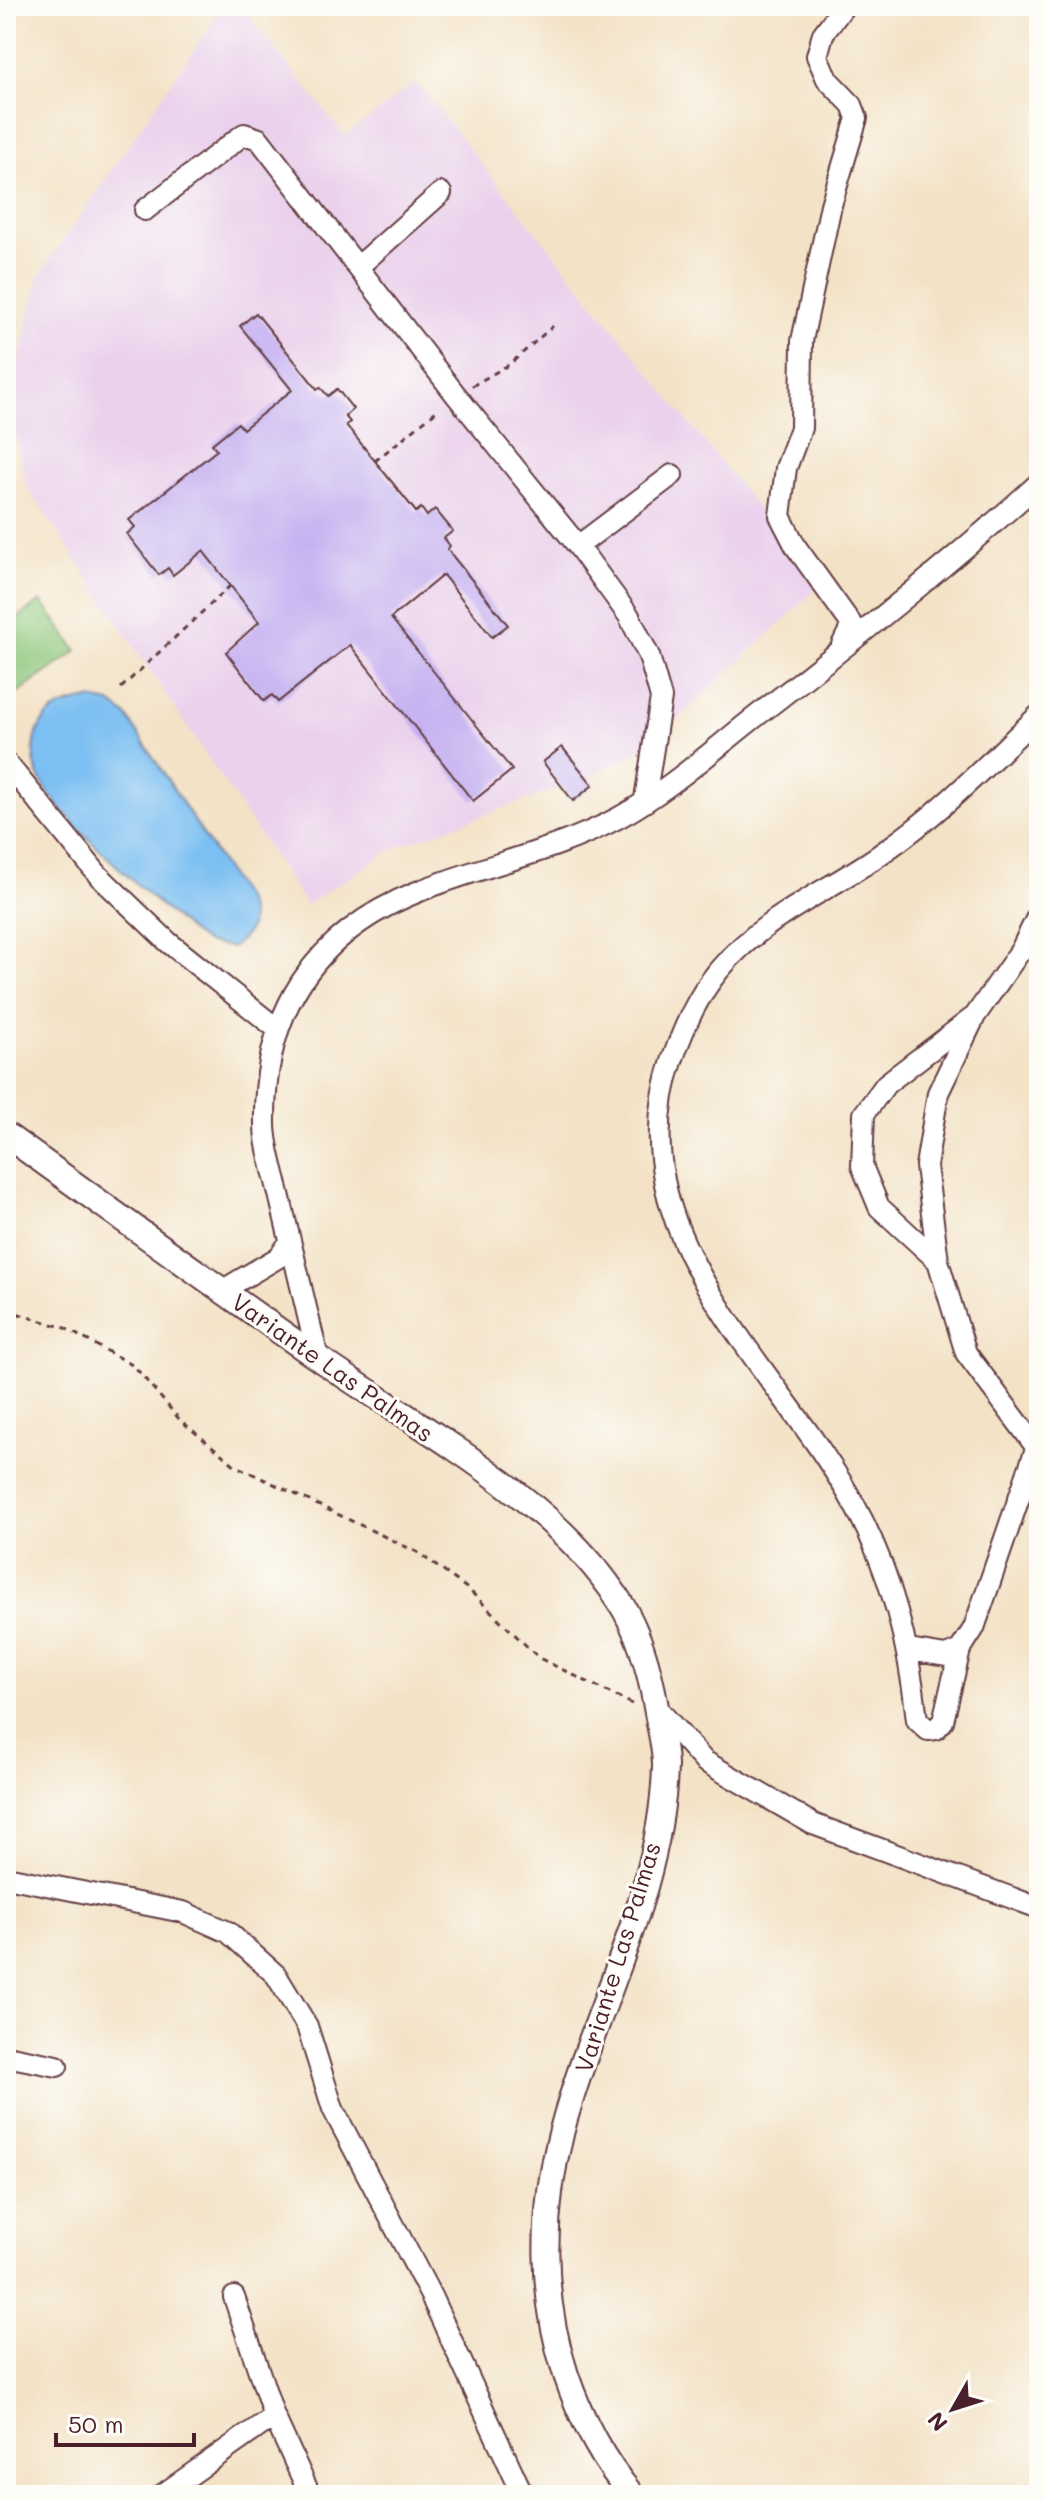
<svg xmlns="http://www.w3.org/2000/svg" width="1045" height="2501" font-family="Mali,sans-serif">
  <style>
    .built { fill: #ead1ec }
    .green { fill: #8dc67a; stroke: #6c7252; stroke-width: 2 }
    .water { fill: #7bbff2; stroke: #626f8e; stroke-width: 2 }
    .building { fill: #c5b1f1 }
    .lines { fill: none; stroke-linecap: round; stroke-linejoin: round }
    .minor-casing { stroke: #633c42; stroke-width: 24 }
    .major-casing { stroke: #633c42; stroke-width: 28 }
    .path { stroke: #633c42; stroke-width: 3; stroke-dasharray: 6 6; stroke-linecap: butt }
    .minor { stroke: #fff; stroke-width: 20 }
    .major { stroke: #fff; stroke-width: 24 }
    .labels { text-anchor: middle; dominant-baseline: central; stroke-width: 6; stroke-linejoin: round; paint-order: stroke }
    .street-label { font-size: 24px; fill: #4a1f2b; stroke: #fdfcf7 }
  </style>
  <rect width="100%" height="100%" fill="#fdfcf7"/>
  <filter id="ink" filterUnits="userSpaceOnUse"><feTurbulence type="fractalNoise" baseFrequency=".0125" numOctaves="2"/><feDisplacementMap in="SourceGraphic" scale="16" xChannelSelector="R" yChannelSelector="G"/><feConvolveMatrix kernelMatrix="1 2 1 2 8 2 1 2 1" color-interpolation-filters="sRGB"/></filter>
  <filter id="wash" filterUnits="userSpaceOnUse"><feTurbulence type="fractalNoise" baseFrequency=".006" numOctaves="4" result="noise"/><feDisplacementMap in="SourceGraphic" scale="32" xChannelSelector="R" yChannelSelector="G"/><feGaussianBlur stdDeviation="1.8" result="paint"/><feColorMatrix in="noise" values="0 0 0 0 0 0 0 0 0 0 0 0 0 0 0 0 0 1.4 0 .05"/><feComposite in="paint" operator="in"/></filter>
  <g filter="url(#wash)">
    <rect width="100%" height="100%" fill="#f3e2c6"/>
    <!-- built -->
    <path class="built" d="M 224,6 L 240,6 L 345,136 L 416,82 L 820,586 L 648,747 L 591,776 L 394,848 L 306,905 L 25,483 L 9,402 L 39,276 Z"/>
    <!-- green -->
    <path class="green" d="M 41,601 L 77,651 L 6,701 L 6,626 Z"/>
    <!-- water -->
    <path class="water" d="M 91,699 L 110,703 L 126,715 L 246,901 C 255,922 252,934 232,947 L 207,943 L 191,932 C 155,900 47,811 36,768 C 33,759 34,746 36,737 C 43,709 65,703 91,699 Z"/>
    <g id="blocks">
      <!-- building -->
      <path class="building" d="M 256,313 L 317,389 L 320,387 L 328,396 L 337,389 L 353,409 L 345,416 L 350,422 L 346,425 L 416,512 L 421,508 L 427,516 L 435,509 L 453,531 L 444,538 L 450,546 L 447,549 L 508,625 L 492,637 L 443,575 L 391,618 L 512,770 L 473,801 L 350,645 L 278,702 L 272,695 L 264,701 L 226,652 L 259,622 L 203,551 L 173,575 L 168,568 L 159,575 L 127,534 L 135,527 L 129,520 L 217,450 L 212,444 L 238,423 L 243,429 L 292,390 L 240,326 Z
        M 562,747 L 593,785 L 573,801 L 543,762 Z"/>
    </g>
  </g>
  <g filter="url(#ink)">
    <use href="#blocks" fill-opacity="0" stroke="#633c42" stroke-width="2"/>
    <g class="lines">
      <!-- minor casing -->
      <g class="minor-casing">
        <path id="minor" d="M 145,210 L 244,134 L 259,139 L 456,395 L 578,546 L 629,616 L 649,656 L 661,698 L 645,799
          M 359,266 L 441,193
          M 578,546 L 672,475
          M 842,645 L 852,625 L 796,547 L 780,516 L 786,468 L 801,428 L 802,341 L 831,205 L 857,118 L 852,105 L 827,79 L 817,56 L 823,34 L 844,6
          M 1039,715 C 989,762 942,812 885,851 C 828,892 765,915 719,970 C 697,997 685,1025 673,1058 C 611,1235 779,1365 855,1506 C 892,1574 909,1645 917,1720 L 928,1730 L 936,1729 L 943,1721 L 960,1650 L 974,1628 L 1039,1440
          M 6,762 L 99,876 L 168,942 L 276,1028
          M 938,1261 L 879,1207 L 862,1166 L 864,1114 L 886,1084 L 971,1019
          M 223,1290 L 279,1257 L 290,1242
          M 318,1358 C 305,1303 292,1249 279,1194 C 274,1171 265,1147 265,1124 C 263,1013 313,934 417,892 C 483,865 555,852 618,818 C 668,791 714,749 759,714 C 855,640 949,564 1039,483
          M 1037,1448 L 966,1353 L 938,1261 L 926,1166 L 938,1093 L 975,1016 L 1021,950 L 1039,913
          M 909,1650 L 946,1656 L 960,1650
          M 655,1706 L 704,1761 L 813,1824 L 1039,1908
          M 6,1877 L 183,1912 L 228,1932 L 276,1975 L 307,2026 L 333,2109 L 430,2294 L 523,2495
          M 6,2056 L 57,2066
          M 234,2297 L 274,2416 L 310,2495
          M 162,2495 L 274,2416"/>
      </g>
      <!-- major casing -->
      <g class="major-casing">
        <path id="major" d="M 6,1135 C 111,1210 215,1287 321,1360 C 421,1429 555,1499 620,1602 C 639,1632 650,1672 656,1707 C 659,1726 665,1747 665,1766 C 662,1893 594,2009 562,2130 C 541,2210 540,2296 566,2375 C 581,2419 602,2460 632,2495"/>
      </g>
      <!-- path -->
      <path class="path" d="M 472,386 L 510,364 L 553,326
        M 375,461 L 440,408
        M 121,688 L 230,586
        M 6,1310 L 65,1328 L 134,1366 L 180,1420 L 236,1466 L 417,1552 L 468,1589 L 539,1658 L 632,1704"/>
      <!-- minor -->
      <use href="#minor" class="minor"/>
      <!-- major -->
      <use href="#major" class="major"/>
    </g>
  </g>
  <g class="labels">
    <!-- street labels -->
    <g class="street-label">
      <text transform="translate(333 1367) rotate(35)">Variante Las Palmas</text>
      <text transform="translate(617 1957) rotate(-73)">Variante Las Palmas</text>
    </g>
  </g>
  <!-- margin -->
  <rect width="1045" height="2501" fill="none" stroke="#fdfcf7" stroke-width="32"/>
  <!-- north arrow -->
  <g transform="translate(953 2409) rotate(231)" stroke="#fdfcf7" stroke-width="6" paint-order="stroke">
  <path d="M0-6L14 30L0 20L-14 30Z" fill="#4a1f2b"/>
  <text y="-12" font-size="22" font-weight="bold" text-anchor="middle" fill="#4a1f2b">N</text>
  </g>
  <!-- scale -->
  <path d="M56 2433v12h138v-12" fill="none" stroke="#4a1f2b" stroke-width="4"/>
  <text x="68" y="2433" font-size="24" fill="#4a1f2b" stroke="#fdfcf7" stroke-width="6" paint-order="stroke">50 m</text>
</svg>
